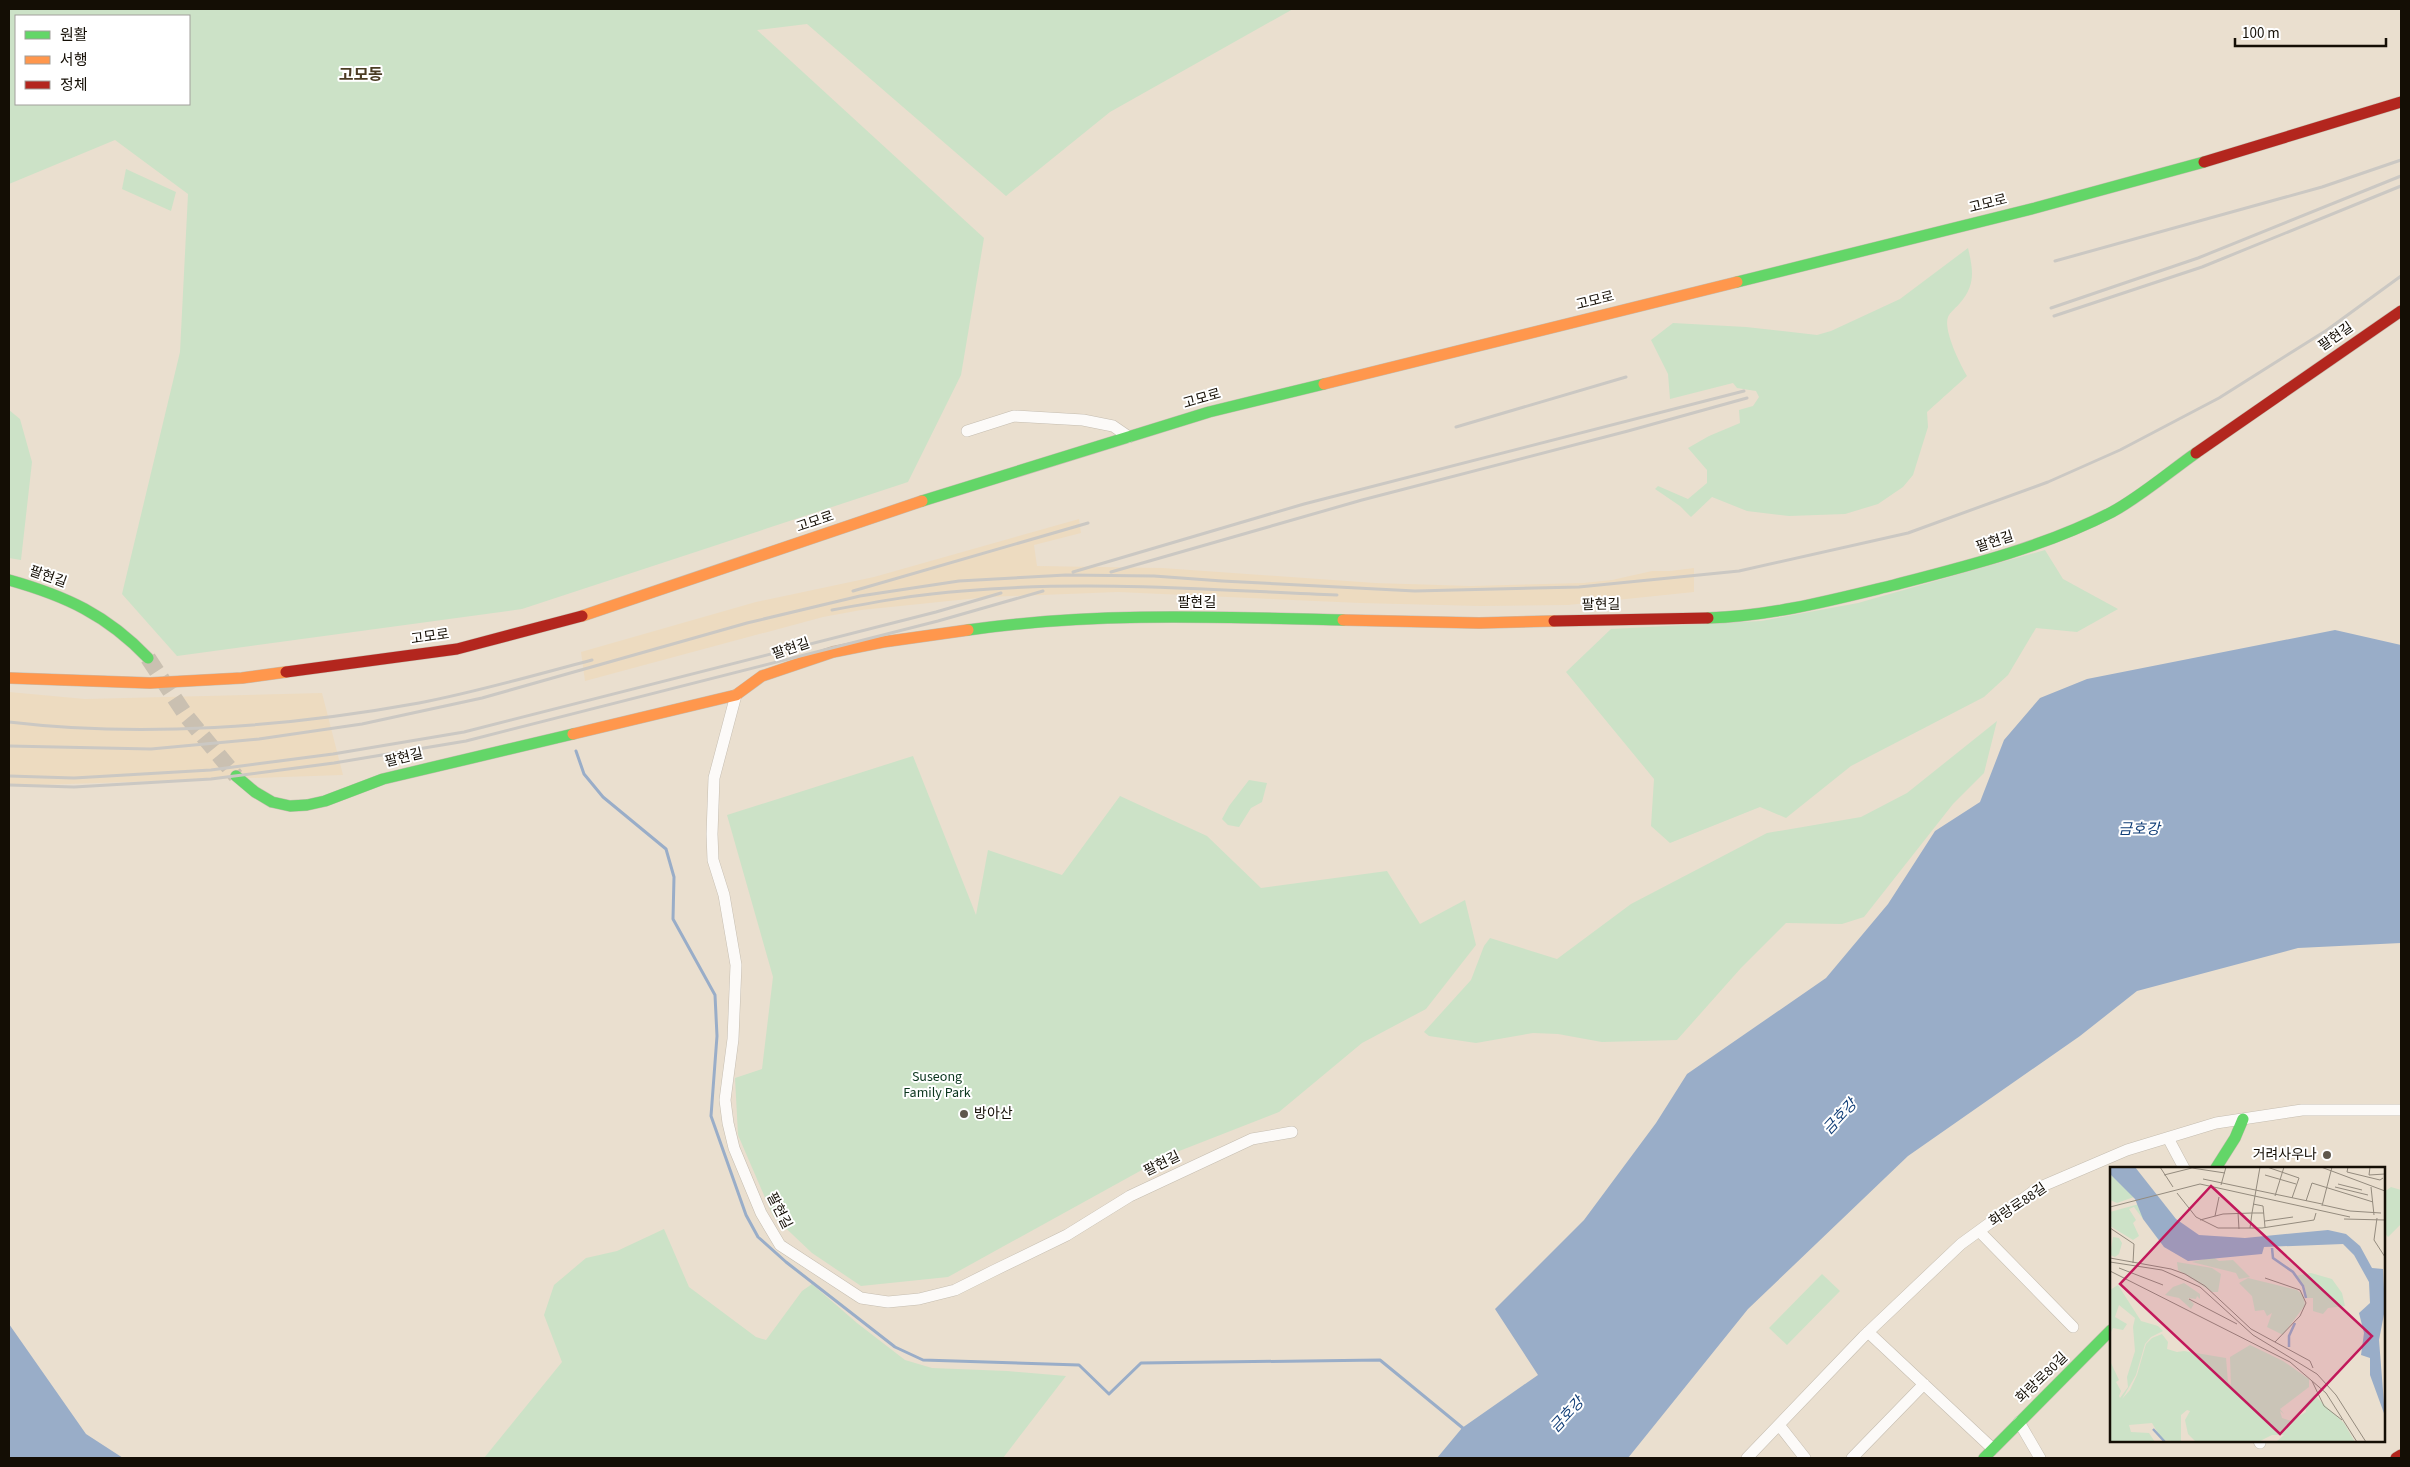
<svg xmlns="http://www.w3.org/2000/svg" width="2410" height="1467" font-family="'Source Sans 3','Noto Sans KR',sans-serif">
  <style>
    .built { fill: #eddbc0 }
    .green { fill: #cce2c7; fill-rule: evenodd }
    .water { fill: #99adc8 }
    .lines { fill: none; stroke-linecap: round; stroke-linejoin: round }
    .stream { stroke: #99adc8; stroke-width: 3 }
    .secondary-tunnel { stroke: #cac0b1; stroke-width: 16; stroke-dasharray: 16 8; stroke-linecap: butt }
    .street-casing { stroke: #c5bdb0; stroke-width: 12 }
    .fast-casing { stroke: #c5bdb0; stroke-width: 12 }
    .slow-casing { stroke: #c5bdb0; stroke-width: 12 }
    .jam-casing { stroke: #c5bdb0; stroke-width: 12 }
    .street { stroke: #fcfaf8; stroke-width: 11 }
    .fast { stroke: #63d668; stroke-width: 11 }
    .slow { stroke: #ff974d; stroke-width: 11 }
    .jam { stroke: #b3261e; stroke-width: 11 }
    .rail { stroke: #cbc8c3; stroke-width: 3 }
    .poi-dot { fill: #5f574c; stroke: #fff; stroke-width: 2 }
    .labels { text-anchor: middle; dominant-baseline: central; stroke-width: 4; stroke-linejoin: round; paint-order: stroke }
    .street-label { font-size: 14px; fill: #140e05; stroke: #fff }
    .park-label { font-size: 14px; fill: #09341c; stroke: #fff }
    .poi-label { font-size: 14px; fill: #140e05; stroke: #fff; text-anchor: start }
    .water-label { font-size: 15px; font-style: italic; fill: #123f78; stroke: #fff }
    .quarter-label { font-size: 16px; font-weight: bold; fill: #4b3c23; stroke: #fff }
    .inset-river { fill: none; stroke: #99adc8; stroke-width: 2.5 }
    .inset-road { fill: none; stroke: #948b7e; stroke-width: 1 }
    .view { fill: #c2185b; fill-opacity: 0.15; stroke: #c2185b; stroke-width: 2.5 }
    .inset-edge { fill: none; stroke: #140e05; stroke-width: 2.5 }
  </style>
  <rect width="100%" height="100%" fill="#eadfcf"/>
  <!-- built -->
  <path class="built" d="M 1079,519 L 1081,533 L 1034,545 L 1037,566 L 1162,568 L 1375,583 L 1471,586 L 1583,583 L 1612,580 L 1652,571 L 1670,571 L 1694,568 L 1694,592 L 1568,605 L 1480,606 L 1360,603 L 1118,592 L 988,597 L 861,610 L 823,617 L 585,681 L 581,652 L 756,602 L 874,577 Z
    M 9,692 L 85,699 L 322,693 L 343,775 L 9,786 Z"/>
  <!-- green -->
  <path class="green" d="M 9,9 L 1293,9 L 1110,112 L 1006,196 L 807,24 L 757,30 L 984,238 L 961,375 L 908,482 L 522,609 L 177,656 L 122,594 L 180,352 L 188,194 L 115,140 L 9,184 ZM 16,16 L 189,16 L 189,104 L 16,104 Z
    M 126,169 L 176,192 L 171,211 L 122,189 Z
    M 1968,248 C 1973,269 1976,285 1960,303 C 1957,307 1950,312 1948,317 C 1943,330 1960,364 1967,376 L 1927,412 L 1928,427 L 1913,475 L 1903,487 L 1878,504 L 1845,514 L 1789,516 L 1747,511 L 1712,497 L 1691,517 L 1680,506 L 1655,489 L 1658,486 L 1688,499 L 1707,483 L 1707,470 L 1688,448 L 1709,436 L 1740,423 L 1739,410 L 1753,406 L 1759,397 L 1756,391 L 1737,388 L 1733,383 L 1670,399 L 1668,374 L 1651,340 L 1673,323 L 1746,327 L 1817,335 L 1831,331 L 1900,299 Z
    M 9,410 L 20,419 L 32,462 L 21,560 L 9,558 Z
    M 2045,550 L 2063,579 L 2118,609 L 2077,632 L 2036,628 L 2008,675 L 1984,697 L 1851,766 L 1786,818 L 1760,807 L 1670,843 L 1651,826 L 1654,779 L 1566,672 L 1611,629 L 1761,621 L 1858,603 Z
    M 1997,721 L 1984,773 L 1953,804 L 1864,917 L 1842,924 L 1786,923 L 1741,968 L 1677,1040 L 1602,1042 L 1558,1034 L 1533,1033 L 1476,1043 L 1429,1036 L 1424,1032 L 1471,980 L 1484,946 L 1490,938 L 1557,959 L 1631,904 L 1767,833 L 1861,817 L 1907,793 Z
    M 913,756 L 976,915 L 988,850 L 1062,875 L 1120,796 L 1207,836 L 1261,888 L 1387,871 L 1420,924 L 1465,900 L 1476,945 L 1426,1009 L 1362,1043 L 1279,1112 L 1169,1155 L 948,1277 L 861,1286 L 812,1253 L 773,1216 L 738,1135 L 735,1078 L 762,1069 L 773,977 L 727,815 Z
    M 1249,780 L 1267,783 L 1262,802 L 1251,808 L 1239,827 L 1228,825 L 1222,819 L 1229,806 Z
    M 2391,1187 L 2401,1190 L 2401,1224 L 2388,1237 L 2384,1232 L 2384,1192 Z
    M 664,1229 L 689,1287 L 756,1337 L 766,1340 L 802,1291 L 812,1284 L 857,1323 L 905,1360 L 932,1368 L 1007,1371 L 1066,1376 L 1003,1458 L 484,1458 L 562,1362 L 544,1315 L 554,1285 L 586,1258 L 617,1251 Z
    M 1822,1274 L 1840,1291 L 1787,1345 L 1769,1328 Z"/>
  <!-- water -->
  <path class="water" d="M 2335,630 L 2401,645 L 2401,943 L 2298,948 L 2137,991 L 2080,1036 L 1908,1156 L 1748,1309 L 1628,1458 L 1437,1458 L 1462,1428 L 1538,1375 L 1495,1309 L 1584,1220 L 1656,1123 L 1687,1074 L 1826,978 L 1888,904 L 1935,831 L 1980,802 L 2004,740 L 2040,698 L 2087,679 Z
    M 9,1324 L 86,1434 L 123,1458 L 9,1458 Z"/>
  <g class="lines">
    <!-- stream -->
    <path class="stream" d="M 576,751 L 584,774 L 603,797 L 666,849 L 674,877 L 673,919 L 715,995 L 717,1036 L 711,1116 L 746,1215 L 758,1237 L 786,1262 L 895,1347 L 923,1360 L 1079,1365 L 1109,1394 L 1141,1363 L 1380,1360 L 1464,1429"/>
    <!-- secondary-tunnel -->
    <path class="secondary-tunnel" d="M 148,658 L 187,717 L 236,776"/>
    <!-- street casing -->
    <g class="street-casing">
      <path id="street" d="M 967,431 L 1014,416 L 1083,420 L 1113,426 L 1129,437
        M 736,695 L 714,778 L 712,834 L 713,860 L 724,895 L 736,965 L 733,1039 L 725,1100 L 728,1123 L 734,1148 L 761,1213 L 780,1245 L 861,1298 L 888,1302 L 919,1299 L 955,1290 L 993,1271 L 1067,1235 L 1130,1196 L 1252,1139 L 1292,1132
        M 2168,1138 L 2184,1168
        M 1979,1231 L 2073,1327
        M 1868,1332 L 1993,1449
        M 2019,1422 L 2040,1458
        M 1779,1425 L 1805,1458
        M 2259,1441 L 2260,1443
        M 1747,1458 L 1864,1336 L 1961,1244 L 2038,1188 L 2127,1150 L 2216,1123 L 2302,1110 L 2401,1110
        M 1852,1458 L 1924,1384"/>
    </g>
    <!-- fast casing -->
    <g class="fast-casing">
      <path id="fast" d="M 1737,282 L 2035,208 L 2204,162
        M 922,501 L 1209,412 L 1324,384
        M 9,580 C 66,596 107,615 148,658
        M 1708,618 C 1772,616 1832,600 1894,585 C 1968,566 2044,547 2112,512 C 2140,497 2169,472 2196,453
        M 968,630 C 1092,612 1219,617 1343,620
        M 236,776 L 255,792 L 272,802 L 290,806 L 307,805 L 325,801 L 383,779 L 573,734
        M 2216,1168 L 2235,1138 L 2243,1119
        M 1984,1458 L 2111,1330"/>
    </g>
    <!-- slow casing -->
    <g class="slow-casing">
      <path id="slow" d="M 1324,384 L 1737,282
        M 582,616 L 922,501
        M 1343,620 L 1479,623 L 1554,621
        M 9,678 L 150,683 L 242,678 L 286,672
        M 573,734 L 736,695 L 762,676 L 833,652 L 883,642 L 968,630"/>
    </g>
    <!-- jam casing -->
    <g class="jam-casing">
      <path id="jam" d="M 2204,162 L 2401,102
        M 2196,453 L 2401,311
        M 1554,621 L 1708,618
        M 286,672 L 457,649 L 582,616
        M 2396,1458 L 2401,1455"/>
    </g>
    <!-- street -->
    <use href="#street" class="street"/>
    <!-- fast -->
    <use href="#fast" class="fast"/>
    <!-- slow -->
    <use href="#slow" class="slow"/>
    <!-- jam -->
    <use href="#jam" class="jam"/>
    <!-- rail -->
    <path class="rail" d="M 2055,261 L 2322,187 L 2401,160
      M 2051,308 L 2198,258 L 2401,176
      M 2054,316 L 2202,267 L 2401,186
      M 1456,427 L 1626,377
      M 1073,572 L 1304,504 L 1744,391
      M 1111,572 L 1362,500 L 1628,431 L 1747,398
      M 853,591 L 1088,523
      M 832,610 C 875,602 919,594 963,591 C 1087,580 1213,590 1337,595
      M 9,722 C 142,738 287,727 419,703 C 477,692 535,675 592,660
      M 9,746 L 151,749 L 259,739 L 362,724 L 482,698 L 747,623 L 860,596 L 959,581 L 1066,575 L 1154,576 L 1222,581 L 1415,591 L 1579,587 L 1739,571 L 1908,533 L 2048,482 L 2120,450 L 2219,398 L 2327,330 L 2401,276
      M 9,776 L 74,778 L 211,770 L 333,754 L 464,732 L 936,612 L 1001,593
      M 9,785 L 74,787 L 211,779 L 334,763 L 466,741 L 938,621 L 1043,591"/>
  </g>
  <!-- markers -->
  <g class="poi-dot">
    <circle cx="964" cy="1114" r="5"/>
    <circle cx="2327" cy="1155" r="5"/>
  </g>
  <g class="labels">
    <!-- street labels -->
    <g class="street-label">
      <text transform="translate(1988 204) rotate(-14)">고모로</text>
      <text transform="translate(1595 301) rotate(-14)">고모로</text>
      <text transform="translate(2336 337) rotate(-35)">팔현길</text>
      <text transform="translate(1202 399) rotate(-16)">고모로</text>
      <text transform="translate(815 522) rotate(-19)">고모로</text>
      <text transform="translate(1995 542) rotate(-18)">팔현길</text>
      <text transform="translate(48 577) rotate(19)">팔현길</text>
      <text x="1197" y="603">팔현길</text>
      <text transform="translate(1601 605) rotate(-1)">팔현길</text>
      <text transform="translate(430 637) rotate(-8)">고모로</text>
      <text transform="translate(791 649) rotate(-19)">팔현길</text>
      <text transform="translate(404 758) rotate(-14)">팔현길</text>
      <text transform="translate(1162 1164) rotate(-26)">팔현길</text>
      <text transform="translate(2018 1205) rotate(-34)">화랑로88길</text>
      <text transform="translate(779 1211) rotate(63)">팔현길</text>
      <text transform="translate(2042 1378) rotate(-44)">화랑로80길</text>
    </g>
    <!-- park labels -->
    <g class="park-label">
      <text x="937" y="1077">Suseong<tspan x="937" dy="16">Family Park</tspan></text>
    </g>
    <!-- poi labels -->
    <g class="poi-label">
      <text x="974" y="1114">방아산</text>
      <text x="2317" y="1155" text-anchor="end">거려사우나</text>
    </g>
    <!-- water labels -->
    <g class="water-label">
      <text x="2139" y="829">금호강</text>
      <text transform="translate(1840 1117) rotate(-47)">금호강</text>
      <text transform="translate(1567 1415) rotate(-47)">금호강</text>
    </g>
    <!-- quarter labels -->
    <g class="quarter-label">
      <text x="361" y="75">고모동</text>
    </g>
  </g>
  <!-- overview -->
  <g transform="translate(2110 1167)">
    <rect width="275" height="275" fill="#eadfcf"/>
    <path d="M 0,7 L 24,30 L 7,36 L 0,33 ZM 29,37 L 33,52 L 24,40 L 19,42 L 26,53 L 23,56 L 29,69 L 23,73 L 0,59 L 0,45 ZM 3,70 L 9,71 L 12,76 L 9,87 L 5,90 L 0,88 ZM 103,90 L 109,94 L 123,93 L 140,110 L 129,112 L 126,106 L 82,95 ZM 67,95 L 102,101 L 111,107 L 108,125 L 102,125 L 68,103 ZM 201,106 L 222,112 L 232,126 L 235,139 L 218,141 L 213,147 L 203,144 L 203,131 L 196,131 L 195,120 L 185,109 ZM 138,111 L 187,123 L 193,128 L 195,138 L 173,168 L 157,160 L 162,146 L 157,149 L 154,143 L 145,144 L 142,129 L 129,116 ZM 74,116 L 90,127 L 90,132 L 87,129 L 86,132 L 78,131 L 84,137 L 81,142 L 69,131 L 55,128 L 63,120 ZM 8,118 L 31,154 L 48,159 L 53,164 L 41,170 L 35,177 L 26,208 L 12,232 L 20,223 L 27,208 L 36,177 L 42,171 L 52,167 L 58,175 L 57,182 L 67,185 L 74,184 L 116,191 L 118,215 L 121,218 L 120,190 L 140,178 L 173,194 L 199,212 L 199,220 L 170,242 L 174,247 L 170,244 L 172,251 L 181,254 L 196,245 L 195,238 L 204,228 L 234,256 L 245,275 L 166,275 L 174,268 L 162,268 L 148,275 L 86,275 L 78,267 L 75,253 L 80,244 L 77,243 L 71,248 L 71,275 L 52,273 L 42,256 L 19,258 L 21,265 L 39,266 L 45,275 L 0,275 L 0,194 L 9,213 L 6,215 L 11,224 L 9,229 L 10,231 L 18,220 L 17,210 L 25,184 L 23,160 L 25,151 L 9,138 L 5,150 L 17,157 L 13,163 L 3,161 L 0,167 L 0,123 Z" fill="#cce2c7"/>
    <path d="M 0,0 L 25,0 L 66,52 L 89,68 L 135,71 L 218,63 L 236,67 L 250,79 L 262,101 L 273,102 L 275,142 L 269,173 L 275,249 L 260,208 L 260,191 L 251,188 L 254,166 L 249,146 L 260,136 L 259,115 L 244,88 L 233,77 L 154,80 L 152,87 L 78,94 L 54,80 L 33,52 L 25,32 L 0,7 Z" fill="#99adc8"/>
    <path class="inset-river" d="M 162,81 L 163,91 L 183,105 L 193,119 L 196,131M 179,180 L 179,169 L 185,156M 43,262 L 55,275"/>
    <path class="inset-road" d="M 50,0 L 63,20M 157,0 L 189,11 L 182,31M 211,0 L 275,24M 238,0 L 237,5 L 270,13 L 273,11M 260,0 L 259,8 L 275,7M 54,8 L 82,1 L 115,6M 155,8 L 186,17M 93,12 L 212,37M 228,17 L 252,23M 111,18 L 116,0M 225,20 L 258,28M 261,20 L 264,48M 67,26 L 86,50 L 108,61 L 152,61 L 204,53 L 206,46M 165,29 L 174,0M 196,34 L 202,16 L 263,35M 143,37 L 153,39 L 155,60M 213,38 L 240,44 L 271,46M 212,39 L 222,0M 0,40 L 90,17 L 240,50M 128,46 L 129,62M 105,49 L 109,30M 267,51 L 264,73 L 275,90M 234,52 L 275,53M 90,53 L 113,47 L 142,46 L 150,0M 155,54 L 183,50M 0,61 L 24,77 L 23,96M 140,61 L 142,46 L 154,46M 0,91 L 61,102 L 75,107 L 95,119 L 141,162 L 200,194 L 203,201M 0,95 L 52,103 L 90,120 L 143,168 L 207,207 L 226,228 L 256,275M 9,101 L 53,118M 0,104 L 180,195 L 216,226 L 247,275M 155,111 L 190,123 L 196,136 L 190,149 L 165,175M 79,132 L 127,157M 202,214 L 214,239 L 232,253"/>
    <path class="view" d="M 101,19 L 262,169 L 170,267 L 10,117 Z"/>
    <rect width="275" height="275" class="inset-edge"/>
  </g>
  <!-- border -->
  <rect width="2410" height="1467" fill="none" stroke="#140e05" stroke-width="20"/>
  <!-- legend -->
  <rect x="15" y="15" width="175" height="90" fill="#ffffff" stroke="#a19f9b"/>
  <rect x="25" y="31" width="25" height="8" fill="#63d668" stroke="#a19f9b"/>
  <text x="60" y="40" font-size="15" fill="#140e05">원활</text>
  <rect x="25" y="56" width="25" height="8" fill="#ff974d" stroke="#a19f9b"/>
  <text x="60" y="65" font-size="15" fill="#140e05">서행</text>
  <rect x="25" y="81" width="25" height="8" fill="#b3261e" stroke="#a19f9b"/>
  <text x="60" y="90" font-size="15" fill="#140e05">정체</text>
  <!-- scale -->
  <path d="M2235 38v8h151v-8" fill="none" stroke="#140e05" stroke-width="2.5"/>
  <text x="2242" y="38" font-size="15" fill="#140e05" stroke="#ffffff" stroke-width="4" paint-order="stroke">100 m</text>
</svg>
